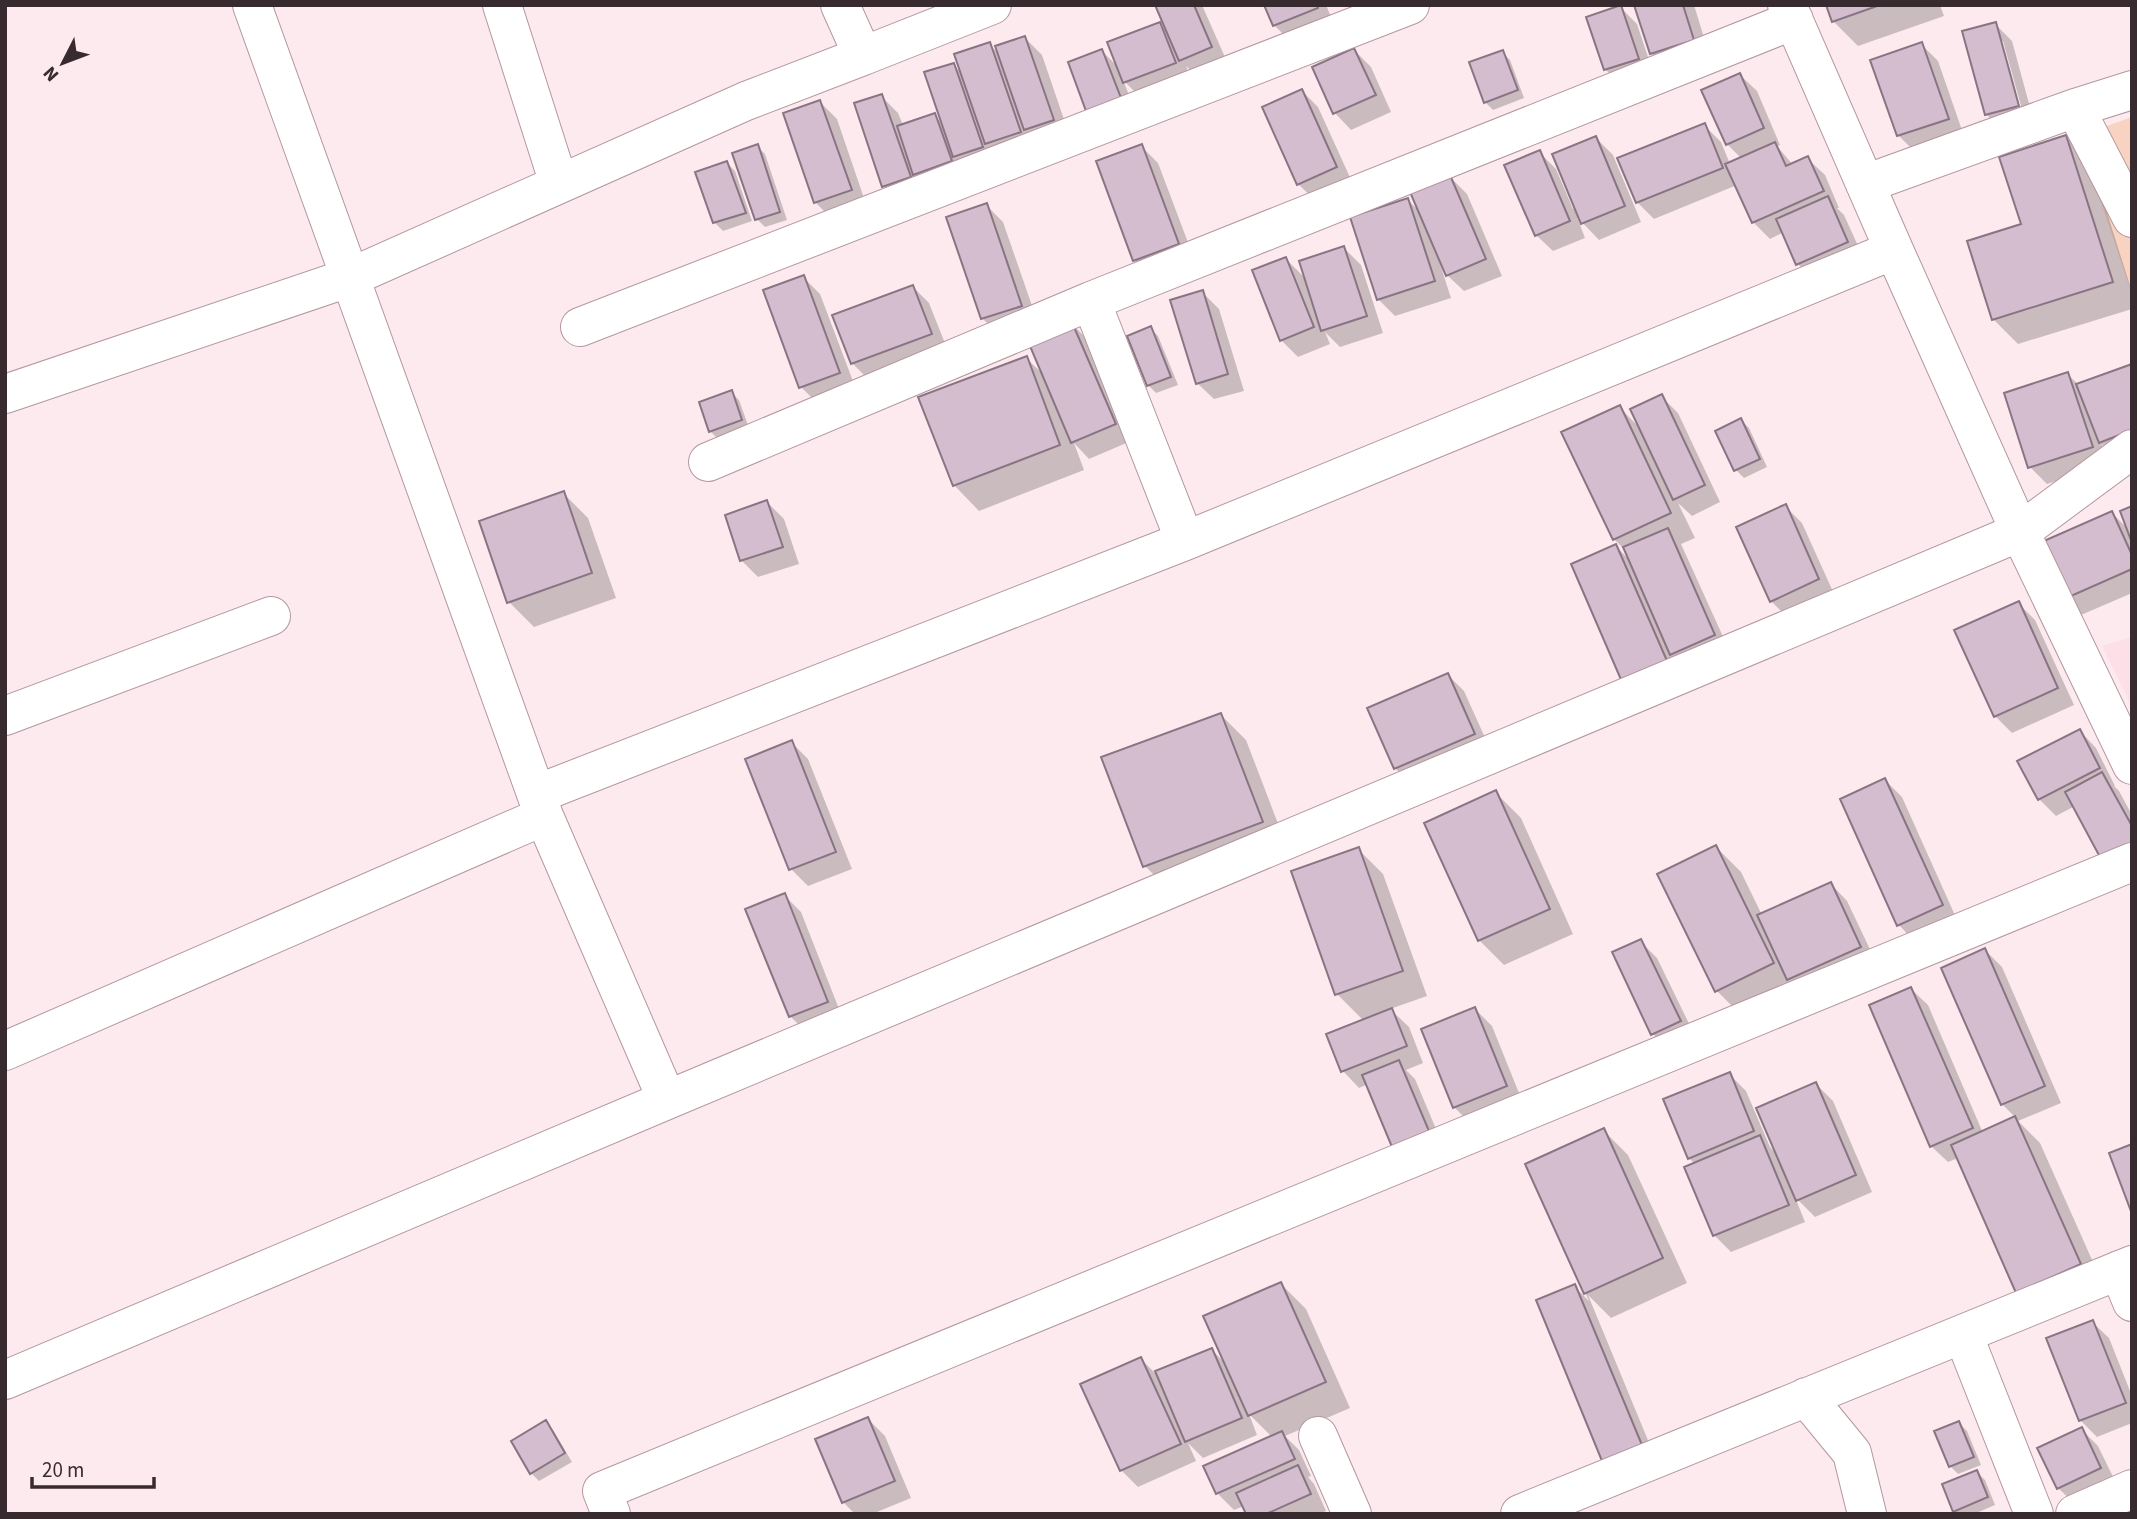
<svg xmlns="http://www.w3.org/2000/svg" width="2137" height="1519" font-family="'Source Sans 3',sans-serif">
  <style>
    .built { fill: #fddfe7 }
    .green { fill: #f8d3c2 }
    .shadow { fill: #0003; fill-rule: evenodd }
    .building { fill: #d4bdce; stroke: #897483; stroke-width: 2 }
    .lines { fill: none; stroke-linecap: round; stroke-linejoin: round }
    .minor-casing { stroke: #b3979f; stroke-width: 40 }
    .minor { stroke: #fff; stroke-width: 38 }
  </style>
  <rect width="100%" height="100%" fill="#fdeaef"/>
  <!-- built -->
  <path class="built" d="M 2132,637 L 2132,707 L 2102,646 Z"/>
  <!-- green -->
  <path class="green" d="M 2132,117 L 2132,294 L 2079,136 Z"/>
  <!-- shadow -->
  <path class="shadow" d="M 1157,5 L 1202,5 L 1228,64 L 1198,77 L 1186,66 L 1192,80 L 1142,99 L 1123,80 L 1137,115 L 1105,127 L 1102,51 L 1120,69 L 1160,24 L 1169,33 Z
    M 1266,5 L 1326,5 L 1334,24 L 1291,42 L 1274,25 Z
    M 1636,5 L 1694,5 L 1710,57 L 1668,70 L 1651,53 Z
    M 1827,5 L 1940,5 L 1944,16 L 1858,46 L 1833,21 Z
    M 1620,7 L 1637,24 L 1654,75 L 1622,86 L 1605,69 Z
    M 1995,24 L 2012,41 L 2034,122 L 2003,131 L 1986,114 ZM 1999,41 L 2003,41 L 2023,113 L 2019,114 Z
    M 1025,38 L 1042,55 L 1070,137 L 901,203 L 884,186 L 881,96 L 898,113 L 903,125 L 934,115 L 944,125 L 953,65 L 963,74 L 989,44 L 999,54 Z
    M 1921,44 L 1938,61 L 1964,136 L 1915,152 L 1898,135 Z
    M 1354,50 L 1371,67 L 1391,112 L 1351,130 L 1335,113 Z
    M 1502,52 L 1510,60 L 1524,98 L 1493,110 L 1485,102 Z
    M 1740,75 L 1757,91 L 1780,145 L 1777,146 L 1793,165 L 1808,159 L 1825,175 L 1839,208 L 1837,208 L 1844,215 L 1864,259 L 1814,281 L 1798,264 L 1784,232 L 1770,239 L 1753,222 L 1737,185 L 1654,219 L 1637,202 L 1704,125 L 1721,142 L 1730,164 L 1742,159 L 1727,144 Z
    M 1302,91 L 1318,107 L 1353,184 L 1315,200 L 1298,184 Z
    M 820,102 L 837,119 L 867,207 L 832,219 L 815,202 Z
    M 2066,137 L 2091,162 L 2132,292 L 2132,309 L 2018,344 L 1993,319 Z
    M 1596,138 L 1613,155 L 1641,222 L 1599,240 L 1577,217 L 1585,238 L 1553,251 L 1536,235 L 1539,152 L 1556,169 L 1573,209 L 1576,208 Z
    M 757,146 L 765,154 L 787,220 L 765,227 L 757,219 Z
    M 1141,146 L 1158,163 L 1195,261 L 1151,277 L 1134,260 Z
    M 727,163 L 735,171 L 752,221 L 723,231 L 715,223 Z
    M 1450,177 L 1467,194 L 1502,276 L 1464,291 L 1447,275 L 1442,263 L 1440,264 L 1451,298 L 1395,316 L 1378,299 L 1408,200 L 1421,213 Z
    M 986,205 L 1003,222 L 1038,323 L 999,335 L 982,318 Z
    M 1344,248 L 1361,265 L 1383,333 L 1340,347 L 1325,332 L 1330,344 L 1298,357 L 1281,340 L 1286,259 L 1307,280 Z
    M 803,277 L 820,294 L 856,389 L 818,404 L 801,387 Z
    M 913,287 L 929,303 L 948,351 L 869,380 L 852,363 Z
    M 1202,292 L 1219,309 L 1244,391 L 1214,399 L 1197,383 Z
    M 1070,322 L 1087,339 L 1131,441 L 1089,459 L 1074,443 L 1084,470 L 979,511 L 954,485 L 1026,358 L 1044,375 Z
    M 1150,328 L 1158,336 L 1178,385 L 1156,393 L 1148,385 Z
    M 2132,366 L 2132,453 L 2117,459 L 2102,444 L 2109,464 L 2047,484 L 2030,467 L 2067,374 L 2079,385 Z
    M 731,392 L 739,400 L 749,428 L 718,439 L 710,431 Z
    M 1661,396 L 1678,413 L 1720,502 L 1692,516 L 1678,503 L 1695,538 L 1681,544 L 1730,652 L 1688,671 L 1673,656 L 1683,680 L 1640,698 L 1616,546 L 1631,562 L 1628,553 L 1614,539 L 1619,407 L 1640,428 Z
    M 1741,420 L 1749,428 L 1767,467 L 1744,478 L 1736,470 Z
    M 563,493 L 588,518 L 616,598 L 534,627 L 509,602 Z
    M 767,502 L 784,519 L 799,564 L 758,577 L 741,560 Z
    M 1785,506 L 1802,523 L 1835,596 L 1788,618 L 1771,601 Z
    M 2132,508 L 2132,593 L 2081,615 L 2064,599 L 2112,513 L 2129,530 Z
    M 2018,603 L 2035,620 L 2074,705 L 2012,733 L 1995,716 Z
    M 1448,675 L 1464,691 L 1491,751 L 1412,785 L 1395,768 Z
    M 1221,715 L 1246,740 L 1287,847 L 1170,891 L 1145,866 Z
    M 2080,731 L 2096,748 L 2115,786 L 2114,786 L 2119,791 L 2132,815 L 2132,868 L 2075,806 L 2056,816 L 2039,799 Z
    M 791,742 L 808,759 L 852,869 L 808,886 L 791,869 Z
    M 1885,780 L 1902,797 L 1958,922 L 1915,942 L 1899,925 Z
    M 1496,793 L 1521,818 L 1573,934 L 1504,965 L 1479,940 Z
    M 1716,847 L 1741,872 L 1762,915 L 1831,884 L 1847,901 L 1877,964 L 1742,1016 L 1717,991 Z
    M 1358,849 L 1383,874 L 1427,996 L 1390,1009 L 1409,1027 L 1423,1063 L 1406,1070 L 1415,1079 L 1444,1148 L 1368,1084 L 1359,1088 L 1343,1071 L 1364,1021 L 1337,994 Z
    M 784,895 L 801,912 L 843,1019 L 807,1033 L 790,1016 Z
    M 1640,941 L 1657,958 L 1696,1038 L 1669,1051 L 1653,1034 Z
    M 1985,950 L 2002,967 L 2061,1103 L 2018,1121 L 2040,1143 L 2105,1289 L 2043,1317 L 1958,1158 L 1948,1162 L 1931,1146 L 1911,989 L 1928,1005 L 1983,1133 L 2016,1118 L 2002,1104 Z
    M 1475,1009 L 1492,1026 L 1523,1103 L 1471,1124 L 1454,1107 Z
    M 1729,1074 L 1746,1091 L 1770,1147 L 1779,1157 L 1816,1084 L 1833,1101 L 1872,1192 L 1815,1217 L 1795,1197 L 1805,1222 L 1731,1252 L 1714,1235 L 1695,1164 L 1689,1158 Z
    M 1603,1130 L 1628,1155 L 1687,1283 L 1611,1318 L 1588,1295 L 1657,1462 L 1621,1477 L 1574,1286 L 1589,1301 L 1527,1165 Z
    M 1281,1284 L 1306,1309 L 1350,1408 L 1285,1436 L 1299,1450 L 1311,1476 L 1308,1477 L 1314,1484 L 1326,1511 L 1320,1514 L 1248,1514 L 1244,1506 L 1234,1510 L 1217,1493 L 1272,1437 L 1249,1414 L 1257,1435 L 1203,1458 L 1188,1443 L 1196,1461 L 1138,1487 L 1121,1470 L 1083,1385 L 1141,1359 L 1155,1373 L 1212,1350 L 1227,1365 Z
    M 2092,1322 L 2109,1338 L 2132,1396 L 2132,1423 L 2097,1437 L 2080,1420 Z
    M 868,1419 L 885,1436 L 911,1498 L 872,1514 L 855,1514 L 843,1502 Z
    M 546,1422 L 553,1430 L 572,1462 L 539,1481 L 531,1473 Z
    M 1959,1423 L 1967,1431 L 1981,1465 L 1958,1474 L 1950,1466 Z
    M 2081,1429 L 2098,1446 L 2117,1485 L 2075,1504 L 2058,1488 Z
    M 1977,1472 L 1985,1480 L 1995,1505 L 1974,1514 L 1957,1514 L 1954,1511 Z"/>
  <!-- building -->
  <path class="building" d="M 1155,5 L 1194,5 L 1212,47 L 1179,61 Z
    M 1264,5 L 1317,5 L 1318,8 L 1273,26 Z
    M 1621,5 L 1639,59 L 1604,70 L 1586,17 Z
    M 1634,5 L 1683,5 L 1694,40 L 1650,54 Z
    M 1826,5 L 1880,5 L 1832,22 Z
    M 1160,22 L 1176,63 L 1123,83 L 1107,42 Z
    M 1996,22 L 2019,106 L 1985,115 L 1962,31 Z
    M 1025,36 L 1054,120 L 1024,130 L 995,46 Z
    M 990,42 L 1021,132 L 985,144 L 954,54 Z
    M 1922,42 L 1949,119 L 1897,136 L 1870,60 Z
    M 1354,48 L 1376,95 L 1333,114 L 1312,67 Z
    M 1102,49 L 1121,98 L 1086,111 L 1068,62 Z
    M 1503,50 L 1518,90 L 1484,103 L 1469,62 Z
    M 954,63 L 983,147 L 953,157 L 924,72 Z
    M 1740,73 L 1764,128 L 1726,145 L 1701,90 Z
    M 1302,89 L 1337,167 L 1297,185 L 1262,107 Z
    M 882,94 L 911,177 L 882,187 L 854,103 Z
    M 820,100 L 852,190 L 814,203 L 783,113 Z
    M 935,113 L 952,161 L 913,175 L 897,126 Z
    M 1705,123 L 1723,168 L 1636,203 L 1617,158 Z
    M 2066,135 L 2113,282 L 1992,320 L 1967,241 L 2021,224 L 1999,157 Z
    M 1596,136 L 1625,206 L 1581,224 L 1552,154 Z
    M 1775,142 L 1786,166 L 1808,156 L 1824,191 L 1752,223 L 1725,164 Z
    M 758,144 L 780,212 L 755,220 L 732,153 Z
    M 1142,144 L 1179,244 L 1133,261 L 1096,161 Z
    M 1540,150 L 1570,221 L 1535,236 L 1504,165 Z
    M 727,161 L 746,213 L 713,223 L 695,172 Z
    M 1450,175 L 1486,259 L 1446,276 L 1410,192 Z
    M 1828,196 L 1848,242 L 1796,265 L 1776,219 Z
    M 1408,198 L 1435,281 L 1377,300 L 1350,217 Z
    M 987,203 L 1022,306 L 981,319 L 946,217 Z
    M 1344,246 L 1367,316 L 1321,331 L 1299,261 Z
    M 1286,257 L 1314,327 L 1280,341 L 1252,270 Z
    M 804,275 L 840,373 L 799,388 L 763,290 Z
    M 913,285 L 932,334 L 851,364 L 832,315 Z
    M 1203,290 L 1228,374 L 1196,384 L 1170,300 Z
    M 1071,320 L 1116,424 L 1071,443 L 1027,339 Z
    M 1151,326 L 1171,377 L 1147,386 L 1127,336 Z
    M 1027,356 L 1060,445 L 953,486 L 918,397 Z
    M 2132,364 L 2132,430 L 2099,443 L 2076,384 Z
    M 2068,372 L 2093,447 L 2028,468 L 2004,393 Z
    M 732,390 L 742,420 L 709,432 L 699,402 Z
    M 1662,394 L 1705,485 L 1673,500 L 1630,409 Z
    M 1620,405 L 1671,513 L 1613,540 L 1561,432 Z
    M 1741,418 L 1760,459 L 1734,471 L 1715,431 Z
    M 564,491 L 592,573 L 507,603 L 479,521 Z
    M 767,500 L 783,547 L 740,561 L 725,515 Z
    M 1786,504 L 1819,579 L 1770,602 L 1736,527 Z
    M 2132,506 L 2132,543 L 2120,511 Z
    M 2112,511 L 2132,555 L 2132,569 L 2062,600 L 2037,544 Z
    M 1668,528 L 1715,635 L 1670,655 L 1623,547 Z
    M 1616,544 L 1668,663 L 1622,682 L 1571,564 Z
    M 2019,601 L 2058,688 L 1994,717 L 1954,630 Z
    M 1448,673 L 1475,734 L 1394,769 L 1367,708 Z
    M 1221,713 L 1263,822 L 1143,867 L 1101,757 Z
    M 2080,729 L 2100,768 L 2038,800 L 2017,761 Z
    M 792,740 L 836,852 L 789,870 L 745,759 Z
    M 2102,772 L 2132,826 L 2132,843 L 2101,859 L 2065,792 Z
    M 1885,778 L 1943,905 L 1897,926 L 1840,799 Z
    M 1496,790 L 1550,909 L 1478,941 L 1424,823 Z
    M 1716,845 L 1774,963 L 1715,992 L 1657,874 Z
    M 1359,847 L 1403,971 L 1335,995 L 1291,871 Z
    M 1831,882 L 1861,947 L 1787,980 L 1757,915 Z
    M 785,893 L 828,1002 L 789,1017 L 745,909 Z
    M 1641,939 L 1681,1021 L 1651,1035 L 1612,952 Z
    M 1985,948 L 2045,1086 L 2001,1105 L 1941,968 Z
    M 1911,987 L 1973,1128 L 1930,1147 L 1869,1005 Z
    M 1475,1007 L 1507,1086 L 1453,1108 L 1421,1029 Z
    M 1392,1008 L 1407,1046 L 1341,1072 L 1326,1034 Z
    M 1399,1060 L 1429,1131 L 1392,1147 L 1362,1075 Z
    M 1730,1072 L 1754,1131 L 1688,1159 L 1663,1099 Z
    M 1816,1082 L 1856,1175 L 1796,1201 L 1756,1108 Z
    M 2015,1116 L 2081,1264 L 2016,1293 L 1951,1145 Z
    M 1604,1128 L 1663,1258 L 1584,1294 L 1525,1164 Z
    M 1760,1135 L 1789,1205 L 1713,1236 L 1684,1167 Z
    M 2132,1144 L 2132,1214 L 2109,1153 Z
    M 1281,1282 L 1326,1382 L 1248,1416 L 1203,1316 Z
    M 1575,1284 L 1642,1445 L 1602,1461 L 1536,1300 Z
    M 2093,1320 L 2126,1403 L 2079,1421 L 2046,1338 Z
    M 1212,1348 L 1242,1418 L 1185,1442 L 1155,1371 Z
    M 1141,1357 L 1181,1444 L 1120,1471 L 1080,1384 Z
    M 868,1417 L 895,1481 L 842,1503 L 815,1439 Z
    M 546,1420 L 565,1453 L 530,1474 L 511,1441 Z
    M 1959,1421 L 1974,1457 L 1949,1467 L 1934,1431 Z
    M 2082,1427 L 2101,1468 L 2057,1489 L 2037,1448 Z
    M 1282,1431 L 1295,1459 L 1216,1494 L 1203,1466 Z
    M 1298,1465 L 1311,1494 L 1266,1514 L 1246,1514 L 1236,1493 Z
    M 1977,1470 L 1988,1497 L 1953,1512 L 1942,1484 Z"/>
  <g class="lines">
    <!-- minor casing -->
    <g class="minor-casing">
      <path id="minor" d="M 252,5 L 544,816 L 667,1100
        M 502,5 L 559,184
        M 1787,5 L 1894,250 L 2020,532 L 2132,765
        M 863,56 L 992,5
        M 2075,108 L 2132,218
        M 1865,184 L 2075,108 L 2132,90
        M 1091,301 L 1794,20
        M 580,327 L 1410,5
        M 5,394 L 351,277 L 746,101 L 863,56 L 840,5
        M 708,462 L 1091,301 L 1185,541
        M 5,716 L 271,616
        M 537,794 L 1185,541 L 1894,250
        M 5,1051 L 544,816
        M 2119,1270 L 2132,1302
        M 1963,1334 L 2034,1514
        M 5,1380 L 667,1100 L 2020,532 L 2132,449
        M 1806,1397 L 1852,1453 L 1867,1514
        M 1318,1436 L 1352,1514
        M 611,1514 L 602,1491 L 2132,862
        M 1520,1514 L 2132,1265
        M 2075,1514 L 2132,1489"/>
    </g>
    <!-- minor -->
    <use href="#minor" class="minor"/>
  </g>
  <!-- border -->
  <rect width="2137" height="1519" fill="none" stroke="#372b2f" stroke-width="14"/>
  <!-- north arrow -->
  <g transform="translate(63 63) rotate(228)" stroke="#fdeaef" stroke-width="5" paint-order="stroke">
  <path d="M0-5L12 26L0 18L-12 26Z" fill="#372b2f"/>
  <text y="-10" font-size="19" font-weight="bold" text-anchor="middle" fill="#372b2f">N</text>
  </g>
  <!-- scale -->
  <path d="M32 1477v10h122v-10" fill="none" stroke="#372b2f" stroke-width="3.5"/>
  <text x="42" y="1477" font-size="21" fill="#372b2f" stroke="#fdeaef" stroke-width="5" paint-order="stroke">20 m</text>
</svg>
